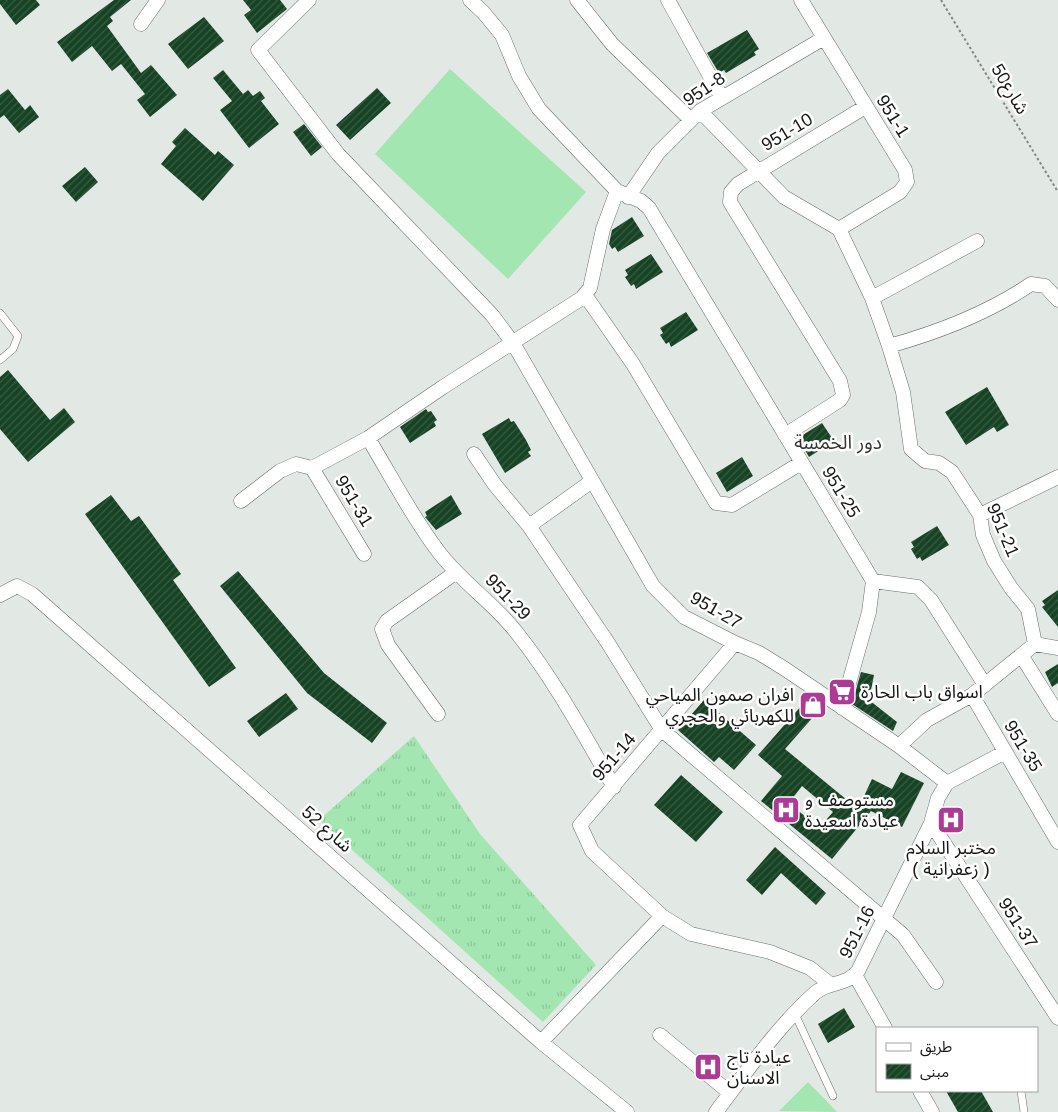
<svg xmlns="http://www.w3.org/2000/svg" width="1058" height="1112" font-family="Arial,'Noto Sans Arabic',sans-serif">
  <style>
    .grass { fill: url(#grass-tufts) }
    .pitch { fill: #a3e6b2 }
    .building { fill: url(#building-hatch); fill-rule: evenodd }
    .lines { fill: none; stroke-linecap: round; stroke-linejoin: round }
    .lane-casing { stroke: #696e6a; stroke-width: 8 }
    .street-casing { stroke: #696e6a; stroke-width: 15 }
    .path { stroke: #838783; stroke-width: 2; stroke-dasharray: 2.5 2.5; stroke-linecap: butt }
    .lane { stroke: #fff; stroke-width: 7 }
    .street { stroke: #fff; stroke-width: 14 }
    .labels { text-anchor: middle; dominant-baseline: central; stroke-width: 5; stroke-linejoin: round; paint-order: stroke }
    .street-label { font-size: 18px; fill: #151715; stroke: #fff }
    .poi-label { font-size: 18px; fill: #151715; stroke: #fff; text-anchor: start }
    .neighbourhood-label { font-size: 19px; fill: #313532; stroke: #fff }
  </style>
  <defs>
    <pattern id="grass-tufts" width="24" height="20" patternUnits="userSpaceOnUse" patternTransform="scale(1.25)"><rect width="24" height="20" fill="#a3e6b2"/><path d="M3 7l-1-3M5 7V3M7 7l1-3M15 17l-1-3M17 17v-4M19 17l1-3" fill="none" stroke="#8bc598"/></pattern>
    <pattern id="building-hatch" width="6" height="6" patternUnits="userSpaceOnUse" patternTransform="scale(1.25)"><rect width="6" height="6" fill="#174325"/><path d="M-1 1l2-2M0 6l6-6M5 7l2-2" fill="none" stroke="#375b43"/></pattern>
  </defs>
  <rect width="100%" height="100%" fill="#e2e8e3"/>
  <!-- grass -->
  <path class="grass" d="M 414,736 L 480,834 L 596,965 L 543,1022 L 319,820 Z"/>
  <!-- pitch -->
  <path class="pitch" d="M 450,69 L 586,192 L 508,279 L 375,154 Z
    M 808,1082 L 837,1112 L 779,1111 Z"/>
  <!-- building -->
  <path class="building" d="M 0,0 L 36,0 L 40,5 L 16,25 L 0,4 Z
    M 114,0 L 131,0 L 110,17 L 113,21 L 107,26 L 141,73 L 151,65 L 177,95 L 150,117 L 137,100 L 145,94 L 121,64 L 112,71 L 92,46 L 72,62 L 57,42 Z
    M 243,0 L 280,0 L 287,9 L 257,33 L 244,15 L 251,10 Z
    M 204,17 L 224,41 L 188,69 L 168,44 Z
    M 747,30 L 759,49 L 754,52 L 756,55 L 726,73 L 724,70 L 719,73 L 707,53 Z
    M 223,70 L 243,94 L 248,90 L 253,96 L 260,91 L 265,98 L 261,101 L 279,124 L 249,148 L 220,110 L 232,101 L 213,78 Z
    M 377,88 L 391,103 L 350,140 L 336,125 Z
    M 8,89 L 25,110 L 30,105 L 39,117 L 19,133 L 4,115 L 0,118 L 0,95 Z
    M 304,124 L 322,147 L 311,156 L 293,132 Z
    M 185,128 L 215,155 L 218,151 L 234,165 L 203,201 L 161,164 L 176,146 L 172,142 Z
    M 85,167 L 98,182 L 76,202 L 62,186 Z
    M 632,217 L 644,236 L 618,252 L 615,247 L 612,249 L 609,244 L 612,230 Z
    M 651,254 L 663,272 L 636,289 L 634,284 L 631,286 L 625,277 L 628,275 L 625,270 Z
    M 686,312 L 698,330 L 671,347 L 669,342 L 666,344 L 660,335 L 663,333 L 660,328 Z
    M 8,370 L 50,420 L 64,408 L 75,422 L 28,462 L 0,429 L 0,377 Z
    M 987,387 L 1009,425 L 997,432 L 994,427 L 966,445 L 945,412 Z
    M 426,409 L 428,412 L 431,411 L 437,420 L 434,422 L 436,426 L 410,443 L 400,427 Z
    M 509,418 L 511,422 L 514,421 L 526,440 L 531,450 L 528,452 L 531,456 L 505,473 L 482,434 Z
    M 822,423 L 834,441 L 809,457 L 798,438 Z
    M 742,457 L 753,476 L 727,492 L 716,473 Z
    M 111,495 L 131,521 L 139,516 L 181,574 L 173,580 L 236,668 L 209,687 L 85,514 Z
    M 451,495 L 462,514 L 436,530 L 425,517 L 427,516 L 425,512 Z
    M 937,526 L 949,545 L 922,561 L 920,557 L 917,559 L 911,549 L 914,547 L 911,542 Z
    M 238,571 L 324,673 L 387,723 L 372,743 L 307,693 L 220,586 Z
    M 1058,590 L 1058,627 L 1042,607 L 1045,605 L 1042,601 Z
    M 1058,664 L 1058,683 L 1052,687 L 1045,672 Z
    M 861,672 L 874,675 L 869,700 L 897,722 L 893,731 L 852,704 Z
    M 286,693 L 298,709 L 259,737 L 247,721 Z
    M 704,700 L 756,745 L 734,770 L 719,757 L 714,762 L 678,730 Z
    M 802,705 L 814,716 L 785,749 L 858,809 L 872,779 L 892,789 L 901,772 L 924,783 L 902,827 L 871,811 L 832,859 L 761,801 L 782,776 L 758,755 ZM 802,786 L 833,812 L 819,828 L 789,803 Z
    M 681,775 L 723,812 L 696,842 L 654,805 Z
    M 775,847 L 826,893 L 816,905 L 781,873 L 762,895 L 746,880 Z
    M 844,1008 L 855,1027 L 828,1043 L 818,1024 Z
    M 946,1091 L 981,1091 L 993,1112 L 958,1112 Z"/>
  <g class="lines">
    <!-- lane casing -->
    <g class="lane-casing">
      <path id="lane" d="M 0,313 L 18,336 L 13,349 L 0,360
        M 795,1014 L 833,1096
        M 1021,1091 L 1024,1112"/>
    </g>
    <!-- street casing -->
    <g class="street-casing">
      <path id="street" d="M 309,0 L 258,50 L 338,154 L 492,315 L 513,343 L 653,586 L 684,617 L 735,643 L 759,653 L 785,669 L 899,746 L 947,783
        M 470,0 L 483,12 L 502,35 L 519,76 L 539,109 L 617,191 L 641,201 L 649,208 L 873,581 L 918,587 L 931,600 L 985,685
        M 577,0 L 612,44 L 691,120
        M 668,0 L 722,98
        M 801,0 L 905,170 L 907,182 L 900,192 L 839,229
        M 141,24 L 158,0
        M 700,111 L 784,197 L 839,229 L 872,298 L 889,346 L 903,392 L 911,449 L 925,461 L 939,463 L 952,472 L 980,515 L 983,535 L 994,561 L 1011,588 L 1028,609 L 1035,644
        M 628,197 L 658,153 L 700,111 L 824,38
        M 585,295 L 633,364 L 716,503 L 732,505 L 801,463
        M 872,298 L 977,241
        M 889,346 C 939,332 987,314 1031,284 L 1045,286 L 1058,300
        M 785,435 L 840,400 L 843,395 L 840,381 L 730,202 L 731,192 L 738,184 L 865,107
        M 368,438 C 391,476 412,517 438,551 C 461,582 494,603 517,633 C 555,681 584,735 614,787
        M 474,454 L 495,485 L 529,526 L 608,643 L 662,730 L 903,935 L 936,982
        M 312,468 L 364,554
        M 241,501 L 280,471 L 296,464 L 312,468 L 368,438 L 443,387 L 582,298 L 590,288 L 603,229 L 617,191
        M 980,515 L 1058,477
        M 529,526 L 592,481
        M 0,595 L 17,586 L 32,594 L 541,1042 L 627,1112
        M 735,643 L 580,825 L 592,851 L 662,916 L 691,934 L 770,952 L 810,968 L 830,984
        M 1035,644 L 1058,648
        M 1021,655 L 1058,714
        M 972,695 L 1058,842
        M 842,708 L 869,612 L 873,581
        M 438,714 L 388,645 L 382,629 L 387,621 L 455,573
        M 899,746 L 927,720 L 972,695 L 1035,644
        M 931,823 L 1058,1018
        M 855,975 L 885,1028
        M 660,1035 L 730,1093
        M 541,1042 L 662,916
        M 920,1091 L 932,1112
        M 716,1112 C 747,1071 777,1027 815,993 C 828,981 847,986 858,971 L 931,823 L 938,798 L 947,783 L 1005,752"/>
    </g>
    <!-- path -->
    <path class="path" d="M 941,0 L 1058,192"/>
    <!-- lane -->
    <use href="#lane" class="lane"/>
    <!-- street -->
    <use href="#street" class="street"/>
  </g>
  <!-- icons -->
  <defs>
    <g id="supermarket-square" transform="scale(1.4375)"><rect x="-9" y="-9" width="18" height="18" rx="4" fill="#ad3b96" stroke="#fff"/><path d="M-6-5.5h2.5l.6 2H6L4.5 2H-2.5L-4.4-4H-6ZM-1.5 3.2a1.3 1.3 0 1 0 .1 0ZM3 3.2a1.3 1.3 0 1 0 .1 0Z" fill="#fff"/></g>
    <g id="shop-square" transform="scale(1.4375)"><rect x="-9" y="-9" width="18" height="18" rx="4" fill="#ad3b96" stroke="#fff"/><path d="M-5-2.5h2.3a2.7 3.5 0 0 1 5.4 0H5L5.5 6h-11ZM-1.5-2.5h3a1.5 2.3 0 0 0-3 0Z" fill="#fff"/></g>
    <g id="hospital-square" transform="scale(1.4375)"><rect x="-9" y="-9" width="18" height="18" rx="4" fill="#ad3b96" stroke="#fff"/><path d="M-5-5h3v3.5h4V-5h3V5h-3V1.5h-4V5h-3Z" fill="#fff"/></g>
  </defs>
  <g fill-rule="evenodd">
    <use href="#supermarket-square" x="842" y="692"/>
    <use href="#shop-square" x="813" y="705"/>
    <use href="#hospital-square" x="786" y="810"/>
    <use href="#hospital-square" x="951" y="820"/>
    <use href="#hospital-square" x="708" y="1067"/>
  </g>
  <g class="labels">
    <!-- street labels -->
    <g class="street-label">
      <text transform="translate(704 89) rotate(-34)">951-8</text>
      <text transform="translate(1010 89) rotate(59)">شارع50</text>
      <text transform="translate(893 116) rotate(58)">951-1</text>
      <text transform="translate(787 132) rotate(-31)">951-10</text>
      <text transform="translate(841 492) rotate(59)">951-25</text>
      <text transform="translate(354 501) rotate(59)">951-31</text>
      <text transform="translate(1003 530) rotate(67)">951-21</text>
      <text transform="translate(508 597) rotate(46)">951-29</text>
      <text transform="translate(716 610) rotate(30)">951-27</text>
      <text transform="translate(1023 746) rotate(59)">951-35</text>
      <text transform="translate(614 757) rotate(-50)">951-14</text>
      <text transform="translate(327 829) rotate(41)">شارع 52</text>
      <text transform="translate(1018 923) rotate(57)">951-37</text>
      <text transform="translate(857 932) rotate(-63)">951-16</text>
    </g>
    <!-- poi labels -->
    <g class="poi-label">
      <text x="861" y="692">اسواق باب الحارة</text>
      <text x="794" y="695" text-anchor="end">افران صمون المياحي<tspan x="794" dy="21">للكهربائي والحجري</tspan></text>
      <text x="805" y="800">مستوصف و<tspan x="805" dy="21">عيادة اسعيدة</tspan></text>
      <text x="951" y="848" text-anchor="middle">مختبر السلام<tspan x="951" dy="21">( زعفرانية )</tspan></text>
      <text x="727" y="1057">عيادة تاج<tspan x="727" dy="21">الاسنان</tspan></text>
    </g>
    <!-- neighbourhood labels -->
    <g class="neighbourhood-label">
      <text x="838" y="442">دور الخمسة</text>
    </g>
  </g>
  <!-- legend -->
  <rect x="876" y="1027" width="162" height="65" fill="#ffffff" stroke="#a1a2a1"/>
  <rect x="886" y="1043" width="25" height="8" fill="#ffffff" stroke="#a1a2a1"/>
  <text x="920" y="1052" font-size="15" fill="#151715">طريق</text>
  <rect x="886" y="1064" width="25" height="15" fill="url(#building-hatch)" stroke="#a1a2a1"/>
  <text x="920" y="1077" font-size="15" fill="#151715">مبنى</text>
</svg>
